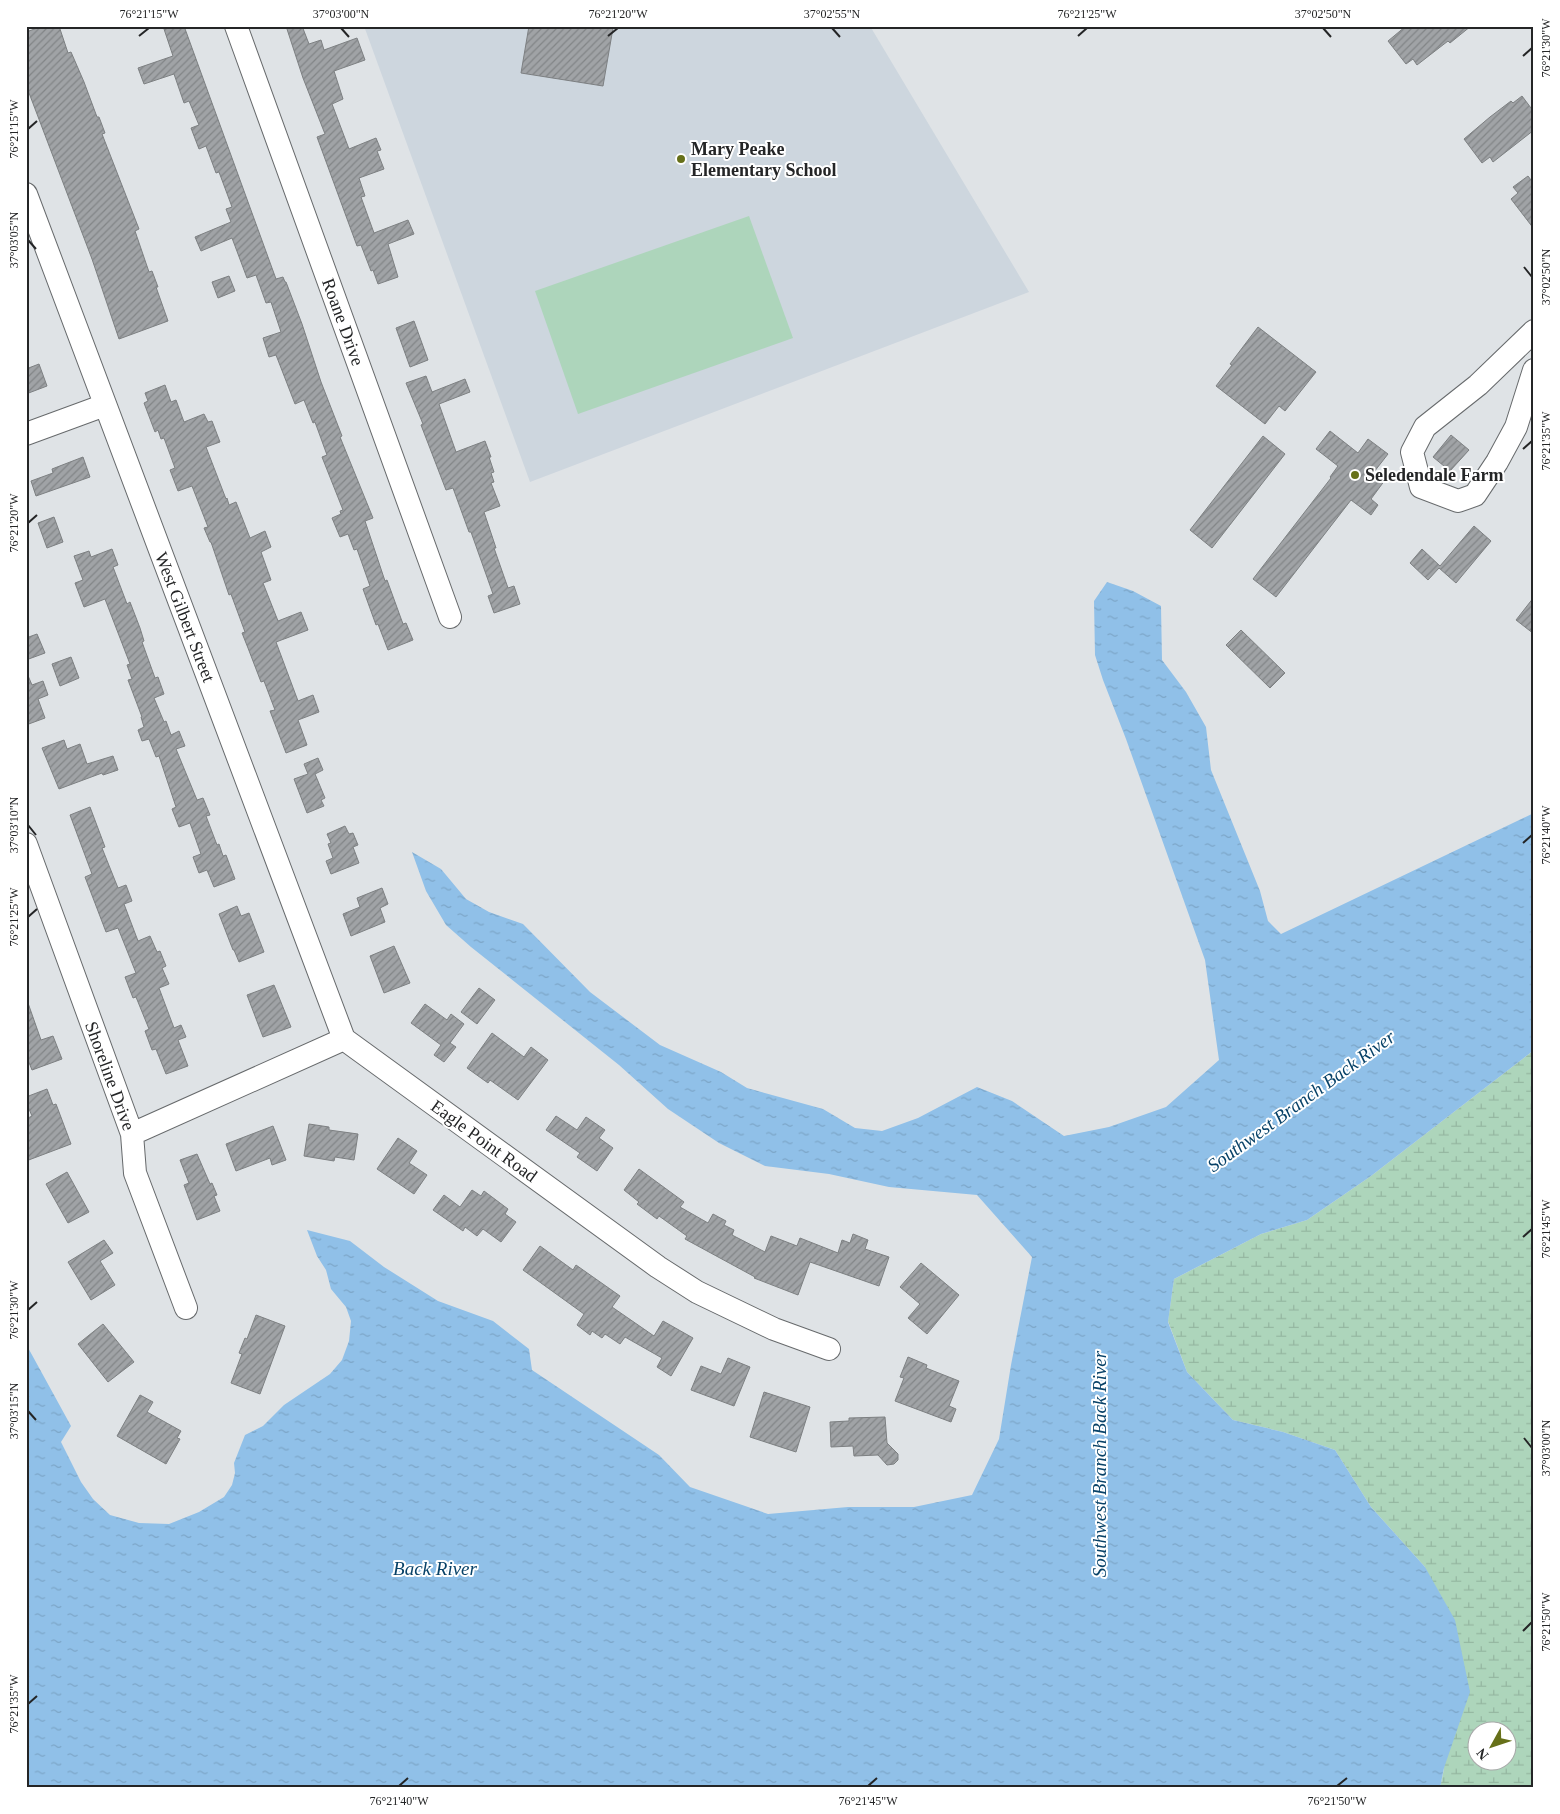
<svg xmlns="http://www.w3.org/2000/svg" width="1560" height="1814" font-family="'Times New Roman',serif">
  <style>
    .built { fill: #cdd6de }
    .grass { fill: #add5bb }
    .wetland { fill: url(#wetland-marsh); fill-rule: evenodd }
    .water { fill: url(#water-ripples) }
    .building { fill: url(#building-hatch); stroke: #7d8082 }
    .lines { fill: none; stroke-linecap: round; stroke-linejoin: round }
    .minor-casing { stroke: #676a6c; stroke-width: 24 }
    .minor { stroke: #fff; stroke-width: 22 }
    .ticks { fill: none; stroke: #242526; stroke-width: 2 }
    .poi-dot { fill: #667019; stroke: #fff; stroke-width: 2 }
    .labels { text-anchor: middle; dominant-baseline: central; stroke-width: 4; stroke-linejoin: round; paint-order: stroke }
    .poi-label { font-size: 18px; font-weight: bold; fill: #242526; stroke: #fff; text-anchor: start }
    .street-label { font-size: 18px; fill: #242526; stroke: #fff }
    .water-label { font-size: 19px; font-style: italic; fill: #084268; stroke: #fff }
    .neatline { fill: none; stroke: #242526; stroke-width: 2 }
    .ticks-label { font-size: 12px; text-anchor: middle; fill: #242526 }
  </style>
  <defs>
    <pattern id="wetland-marsh" width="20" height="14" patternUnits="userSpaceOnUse" patternTransform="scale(1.25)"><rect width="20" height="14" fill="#add5bb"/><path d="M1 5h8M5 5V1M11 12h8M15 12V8" fill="none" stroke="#95b7a1"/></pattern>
    <pattern id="water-ripples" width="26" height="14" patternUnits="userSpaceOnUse" patternTransform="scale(1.25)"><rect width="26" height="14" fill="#90c0e8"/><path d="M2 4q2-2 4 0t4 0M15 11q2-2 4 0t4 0" fill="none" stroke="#7ca5c7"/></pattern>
    <pattern id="building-hatch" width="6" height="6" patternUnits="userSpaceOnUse" patternTransform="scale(1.25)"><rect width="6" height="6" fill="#a0a3a6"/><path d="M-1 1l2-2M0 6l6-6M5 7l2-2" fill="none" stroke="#828587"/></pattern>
  </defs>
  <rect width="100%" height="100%" fill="#dfe3e6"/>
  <!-- built -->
  <path class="built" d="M 364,26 L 870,26 L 1029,292 L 530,482 Z"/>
  <!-- grass -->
  <path class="grass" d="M 749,216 L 793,338 L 578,414 L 535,291 Z"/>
  <!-- wetland -->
  <path class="wetland" d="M 1534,1050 L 1534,1788 L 1440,1788 L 1444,1769 L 1425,1567 L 1371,1507 L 1335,1450 L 1283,1432 L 1233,1420 L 1187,1372 L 1168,1321 L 1174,1279 L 1261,1234 L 1307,1220 L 1371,1176 ZM 1478,1732 L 1508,1732 L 1508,1762 L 1478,1762 Z"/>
  <!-- water -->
  <path class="water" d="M 1107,582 L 1133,591 L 1161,606 L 1162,660 L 1186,692 L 1206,727 L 1211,770 L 1260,891 L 1268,921 L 1281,934 L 1534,813 L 1534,1050 L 1371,1176 L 1307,1220 L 1261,1234 L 1174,1279 L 1168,1322 L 1187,1372 L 1233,1420 L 1283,1432 L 1335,1450 L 1371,1507 L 1425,1567 L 1455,1620 L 1470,1692 L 1444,1768 L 1440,1788 L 26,1788 L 26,1344 L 71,1426 L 61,1442 L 81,1482 L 93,1499 L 110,1515 L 139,1523 L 169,1524 L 199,1512 L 224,1497 L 232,1485 L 235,1473 L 234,1463 L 245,1435 L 263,1426 L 284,1405 L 330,1374 L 342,1360 L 349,1341 L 351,1321 L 346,1307 L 331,1289 L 326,1270 L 317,1256 L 307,1230 L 350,1241 L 384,1267 L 438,1301 L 493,1321 L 529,1349 L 532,1370 L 659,1455 L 690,1487 L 768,1514 L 848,1507 L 914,1507 L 972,1495 L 999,1439 L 1011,1365 L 1032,1257 L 977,1195 L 889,1187 L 829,1174 L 765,1166 L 719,1143 L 668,1109 L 619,1065 L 471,947 L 446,925 L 426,891 L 412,852 L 441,869 L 466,899 L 489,912 L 523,924 L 590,992 L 660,1045 L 721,1072 L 747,1088 L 823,1109 L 855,1128 L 882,1131 L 918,1118 L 977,1087 L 1012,1101 L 1064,1136 L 1109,1127 L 1166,1107 L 1219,1060 L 1205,960 L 1126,739 L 1103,680 L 1095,655 L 1094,601 Z"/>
  <!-- building -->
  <path class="building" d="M 43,26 L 59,26 L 68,53 L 71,52 L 84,82 L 97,117 L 99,117 L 105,133 L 102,134 L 139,229 L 135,231 L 149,272 L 152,271 L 158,287 L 156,287 L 168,321 L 119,339 L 92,259 L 26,85 L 26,32 Z
    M 163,26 L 184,26 L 276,279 L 283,277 L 285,282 L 286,282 L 302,324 L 321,382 L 342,436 L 340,437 L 373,518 L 365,521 L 385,581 L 387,580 L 403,624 L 406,623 L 413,640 L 388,650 L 378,624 L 376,625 L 363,589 L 370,586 L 357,549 L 354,550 L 348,534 L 340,537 L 332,518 L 341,514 L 340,511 L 343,510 L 322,457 L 327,455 L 315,422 L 313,423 L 304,400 L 295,404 L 276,355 L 269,357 L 263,338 L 281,332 L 271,302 L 266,303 L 256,275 L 247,278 L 232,238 L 201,251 L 195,237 L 231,222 L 226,209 L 232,207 L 219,172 L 216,173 L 206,146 L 199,149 L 191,128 L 199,125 L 189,101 L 184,103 L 174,74 L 144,84 L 138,68 L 173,56 Z
    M 286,26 L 302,26 L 309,44 L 321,40 L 324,50 L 357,38 L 365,60 L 334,71 L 343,99 L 332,104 L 349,149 L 376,138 L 381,150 L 377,151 L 384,169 L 359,178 L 365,196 L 361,197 L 374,233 L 408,220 L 414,234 L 388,244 L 398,277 L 378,284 L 373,270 L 371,271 L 361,245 L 357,246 L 317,137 L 325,134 L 303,78 Z
    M 529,26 L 601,26 L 613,28 L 603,86 L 521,73 Z
    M 1406,26 L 1471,26 L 1450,43 L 1448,41 L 1417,65 L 1413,59 L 1406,64 L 1388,41 Z
    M 1522,96 L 1534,112 L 1534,130 L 1493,162 L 1490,157 L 1482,163 L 1464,139 L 1490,117 L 1511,101 L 1513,103 Z
    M 1528,176 L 1534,184 L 1534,229 L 1511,199 L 1518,193 L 1513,187 Z
    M 229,276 L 235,291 L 218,298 L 212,282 Z
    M 414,321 L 428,360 L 410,367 L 396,328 Z
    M 1258,327 L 1316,372 L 1285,411 L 1279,406 L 1265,424 L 1216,386 L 1232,365 L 1230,364 Z
    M 39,364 L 47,386 L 26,394 L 26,369 Z
    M 426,376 L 432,392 L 465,379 L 470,392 L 439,404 L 456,452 L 485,441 L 491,457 L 489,457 L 494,472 L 491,473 L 494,482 L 491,483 L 500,506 L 484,512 L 496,548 L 494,548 L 508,588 L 514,586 L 520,604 L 494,613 L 488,596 L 493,594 L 471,532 L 469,532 L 453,488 L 446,490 L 421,425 L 423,424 L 406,383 Z
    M 165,385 L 171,402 L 176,400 L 184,422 L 204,414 L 208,422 L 212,421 L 220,442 L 206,447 L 226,499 L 227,498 L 229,505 L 236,502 L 250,538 L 265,531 L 271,547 L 261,552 L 271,580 L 263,583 L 278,621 L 301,612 L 308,630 L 276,642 L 298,701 L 313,695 L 319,712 L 298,720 L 307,745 L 286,753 L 270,711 L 275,710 L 264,681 L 261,682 L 248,648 L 242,633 L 245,632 L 231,594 L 229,595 L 211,542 L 210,542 L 204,528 L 208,527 L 192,486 L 178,491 L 170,470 L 175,468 L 164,438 L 161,439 L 158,430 L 155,432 L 144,403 L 148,401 L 145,393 Z
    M 1330,431 L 1358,453 L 1368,439 L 1388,454 L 1374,472 L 1385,480 L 1371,499 L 1378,505 L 1371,515 L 1351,500 L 1276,597 L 1253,579 L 1331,478 L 1330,477 L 1338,466 L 1316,449 Z
    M 1451,435 L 1469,450 L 1450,471 L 1433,457 Z
    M 1263,436 L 1285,454 L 1212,548 L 1190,530 Z
    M 83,457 L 90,477 L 36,496 L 31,481 L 53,473 L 52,469 Z
    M 54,517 L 63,542 L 47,548 L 38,523 Z
    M 1474,526 L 1491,541 L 1456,583 L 1439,568 L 1428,580 L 1410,563 L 1422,549 L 1440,566 Z
    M 112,549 L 118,565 L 113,567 L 127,604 L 130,602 L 140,628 L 144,641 L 142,642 L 155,678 L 158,677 L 164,694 L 154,698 L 164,722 L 166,721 L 171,735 L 179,731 L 185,746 L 176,749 L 197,800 L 203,798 L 210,815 L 206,816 L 217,845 L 219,844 L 223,856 L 226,855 L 235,879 L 214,887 L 207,870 L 199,873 L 193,857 L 201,854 L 190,823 L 179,827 L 172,809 L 176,807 L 159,756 L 156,757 L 149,739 L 142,741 L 138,730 L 144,727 L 141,717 L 142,717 L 128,680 L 132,679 L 127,665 L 130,664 L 105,599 L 84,607 L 75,583 L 83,580 L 74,556 L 89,551 L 91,557 Z
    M 1534,597 L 1534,634 L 1516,620 Z
    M 1241,630 L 1285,673 L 1270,688 L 1226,645 Z
    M 37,634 L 45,653 L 26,660 L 26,638 Z
    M 71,657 L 79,678 L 60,686 L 52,664 Z
    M 26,671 L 32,685 L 43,681 L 48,695 L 38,699 L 45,718 L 26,725 Z
    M 64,740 L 67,749 L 80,744 L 87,764 L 113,756 L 118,770 L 103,775 L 102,773 L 59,789 L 42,748 Z
    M 318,758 L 323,770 L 315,774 L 325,798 L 321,800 L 324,806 L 307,813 L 294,779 L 308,774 L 304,764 Z
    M 90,807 L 105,847 L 102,848 L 118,888 L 126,885 L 132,901 L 124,904 L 138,941 L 150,936 L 157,952 L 160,951 L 166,966 L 162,968 L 169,984 L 159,988 L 174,1028 L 181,1025 L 186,1037 L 178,1040 L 188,1066 L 166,1074 L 156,1049 L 152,1050 L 145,1031 L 149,1029 L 136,997 L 133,998 L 125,977 L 136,973 L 118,928 L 106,932 L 85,877 L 92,874 L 70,815 Z
    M 345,826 L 349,834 L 353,833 L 358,845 L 353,847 L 359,863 L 331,874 L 326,861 L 333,858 L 328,844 L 331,843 L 327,834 Z
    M 382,888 L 388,904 L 380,908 L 385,922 L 351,936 L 343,914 L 360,907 L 357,898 Z
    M 237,906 L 241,916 L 249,913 L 264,952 L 239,962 L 234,950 L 233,950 L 219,914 Z
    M 394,946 L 410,983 L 384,993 L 370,956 Z
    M 274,985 L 291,1027 L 263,1037 L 247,995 Z
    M 479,988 L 495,1000 L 477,1024 L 461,1012 Z
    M 28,1003 L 41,1040 L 53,1036 L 62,1059 L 32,1070 L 26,1055 Z
    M 425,1004 L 447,1020 L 451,1014 L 464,1024 L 450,1043 L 456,1047 L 444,1062 L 434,1055 L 441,1045 L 411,1023 Z
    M 492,1033 L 524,1057 L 531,1047 L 548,1060 L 518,1100 L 490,1080 L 488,1083 L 467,1068 Z
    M 47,1089 L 53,1105 L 56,1104 L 71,1144 L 26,1161 L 26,1119 L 32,1116 L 26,1102 L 26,1097 Z
    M 556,1116 L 577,1130 L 586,1117 L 605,1130 L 599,1138 L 613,1148 L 597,1171 L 577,1157 L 580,1153 L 546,1130 Z
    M 309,1124 L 329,1127 L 329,1130 L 358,1134 L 354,1160 L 335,1157 L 334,1161 L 304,1156 Z
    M 273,1126 L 286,1160 L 272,1165 L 270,1158 L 236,1171 L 226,1144 Z
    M 398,1138 L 417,1151 L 409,1163 L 427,1175 L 414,1194 L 377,1169 Z
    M 197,1154 L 210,1184 L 212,1183 L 217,1195 L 214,1196 L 220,1211 L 197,1220 L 184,1185 L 189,1183 L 180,1160 Z
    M 639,1169 L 684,1202 L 680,1207 L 708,1223 L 713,1214 L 726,1221 L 724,1225 L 734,1230 L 732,1235 L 765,1252 L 771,1236 L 797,1246 L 800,1238 L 838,1253 L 842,1240 L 850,1243 L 853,1234 L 868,1240 L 865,1249 L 889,1257 L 879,1286 L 810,1262 L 798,1295 L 754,1278 L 755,1277 L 685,1239 L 687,1236 L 659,1216 L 657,1219 L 637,1204 L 639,1202 L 624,1190 Z
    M 67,1172 L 89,1212 L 68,1223 L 46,1184 Z
    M 472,1190 L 481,1196 L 484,1191 L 508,1209 L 505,1214 L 516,1222 L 501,1242 L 483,1229 L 477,1236 L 465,1227 L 463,1231 L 433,1210 L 444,1195 L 460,1207 Z
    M 104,1240 L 113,1253 L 100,1261 L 115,1285 L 91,1300 L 68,1262 Z
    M 540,1246 L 573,1270 L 576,1265 L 620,1296 L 612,1307 L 654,1336 L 663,1321 L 693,1338 L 671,1376 L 657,1367 L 662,1358 L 625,1337 L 620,1344 L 605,1334 L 602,1338 L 592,1331 L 590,1335 L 577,1325 L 584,1314 L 523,1270 Z
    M 921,1263 L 959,1295 L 927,1334 L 908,1318 L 920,1304 L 900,1287 Z
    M 256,1315 L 285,1326 L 260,1394 L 231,1383 L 242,1354 L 239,1353 L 245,1338 L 247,1339 Z
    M 103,1324 L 134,1362 L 108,1382 L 78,1344 Z
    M 908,1357 L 927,1365 L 926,1368 L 959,1381 L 949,1406 L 956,1409 L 951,1422 L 895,1401 L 904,1378 L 900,1377 Z
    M 728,1358 L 750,1367 L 734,1406 L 691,1390 L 701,1366 L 721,1374 Z
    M 764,1392 L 810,1407 L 796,1452 L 750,1437 Z
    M 140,1395 L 153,1402 L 147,1412 L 181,1431 L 177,1438 L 180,1439 L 166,1464 L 117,1436 Z
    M 885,1417 L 887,1443 L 898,1454 L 898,1460 L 894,1464 L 887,1465 L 878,1455 L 854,1456 L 853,1446 L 831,1447 L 830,1422 L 849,1421 L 849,1418 Z"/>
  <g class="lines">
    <!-- minor casing -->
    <g class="minor-casing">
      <path id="minor" d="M 236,26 L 450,617
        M 26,194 L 344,1039
        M 1534,331 L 1478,385 L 1425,427 L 1412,452 L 1421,487 L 1458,501 L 1475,495 L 1497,462 L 1516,427 L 1534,370
        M 26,434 L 105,405
        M 26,844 L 132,1134 L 135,1173 L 186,1308
        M 344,1039 L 658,1267 L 697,1292 L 774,1329 L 829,1349
        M 132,1134 L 344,1039"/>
    </g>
    <!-- minor -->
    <use href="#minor" class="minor"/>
  </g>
  <!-- ticks -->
  <path class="ticks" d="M 341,28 L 349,37M 832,28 L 840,37M 1323,28 L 1331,37M 139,36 L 149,28M 608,36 L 618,28M 1078,36 L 1087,28M 1523,56 L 1532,48M 28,129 L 37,121M 28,240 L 36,249M 1524,267 L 1532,277M 1523,449 L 1532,441M 28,523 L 37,515M 28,825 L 36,835M 1523,843 L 1532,835M 28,917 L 37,909M 1523,1237 L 1532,1229M 28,1310 L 37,1302M 28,1411 L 36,1420M 1524,1438 L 1532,1448M 1523,1631 L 1532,1622M 28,1704 L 37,1696M 399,1786 L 408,1778M 868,1786 L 877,1778M 1337,1786 L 1347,1778"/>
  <!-- markers -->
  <g class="poi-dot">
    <circle cx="681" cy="159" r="5"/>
    <circle cx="1355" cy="475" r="5"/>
  </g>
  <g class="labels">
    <!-- poi labels -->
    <g class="poi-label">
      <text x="691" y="149">Mary Peake<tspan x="691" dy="21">Elementary School</tspan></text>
      <text x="1365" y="475">Seledendale Farm</text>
    </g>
    <!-- street labels -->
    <g class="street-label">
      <text transform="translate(343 322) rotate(70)">Roane Drive</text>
      <text transform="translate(185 617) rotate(69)">West Gilbert Street</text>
      <text transform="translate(110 1076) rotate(70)">Shoreline Drive</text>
      <text transform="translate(484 1141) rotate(36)">Eagle Point Road</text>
    </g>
    <!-- water labels -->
    <g class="water-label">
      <text transform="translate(1301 1101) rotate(-36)">Southwest Branch Back River</text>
      <text transform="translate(1099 1464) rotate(-90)">Southwest Branch Back River</text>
      <text x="435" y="1568">Back River</text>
    </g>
  </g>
  <!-- border -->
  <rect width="1560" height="1814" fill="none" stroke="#ffffff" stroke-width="55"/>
  <!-- north arrow -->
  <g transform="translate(1492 1746) rotate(230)"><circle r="24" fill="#ffffff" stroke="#a7a8a8"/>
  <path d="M0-4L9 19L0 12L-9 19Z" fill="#667019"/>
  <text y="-8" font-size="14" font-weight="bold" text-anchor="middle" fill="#242526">N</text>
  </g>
  <rect x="28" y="28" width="1504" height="1758" class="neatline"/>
  <g class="ticks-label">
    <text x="149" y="18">76°21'15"W</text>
    <text x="341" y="18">37°03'00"N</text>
    <text x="618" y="18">76°21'20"W</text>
    <text x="832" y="18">37°02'55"N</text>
    <text x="1087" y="18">76°21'25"W</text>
    <text x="1323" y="18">37°02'50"N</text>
    <text transform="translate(1546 48) rotate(-90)" y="4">76°21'30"W</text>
    <text transform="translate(14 129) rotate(-90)" y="4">76°21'15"W</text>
    <text transform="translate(14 240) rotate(-90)" y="4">37°03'05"N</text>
    <text transform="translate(1546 277) rotate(-90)" y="4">37°02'50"N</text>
    <text transform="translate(1546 441) rotate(-90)" y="4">76°21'35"W</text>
    <text transform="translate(14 523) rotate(-90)" y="4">76°21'20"W</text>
    <text transform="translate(14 825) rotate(-90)" y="4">37°03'10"N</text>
    <text transform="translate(1546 835) rotate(-90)" y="4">76°21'40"W</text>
    <text transform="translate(14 917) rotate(-90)" y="4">76°21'25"W</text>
    <text transform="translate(1546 1229) rotate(-90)" y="4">76°21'45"W</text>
    <text transform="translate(14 1310) rotate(-90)" y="4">76°21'30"W</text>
    <text transform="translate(14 1411) rotate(-90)" y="4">37°03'15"N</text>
    <text transform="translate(1546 1448) rotate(-90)" y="4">37°03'00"N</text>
    <text transform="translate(1546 1622) rotate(-90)" y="4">76°21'50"W</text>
    <text transform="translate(14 1704) rotate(-90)" y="4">76°21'35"W</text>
    <text x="399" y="1805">76°21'40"W</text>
    <text x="868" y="1805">76°21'45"W</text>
    <text x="1337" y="1805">76°21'50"W</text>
  </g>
</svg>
